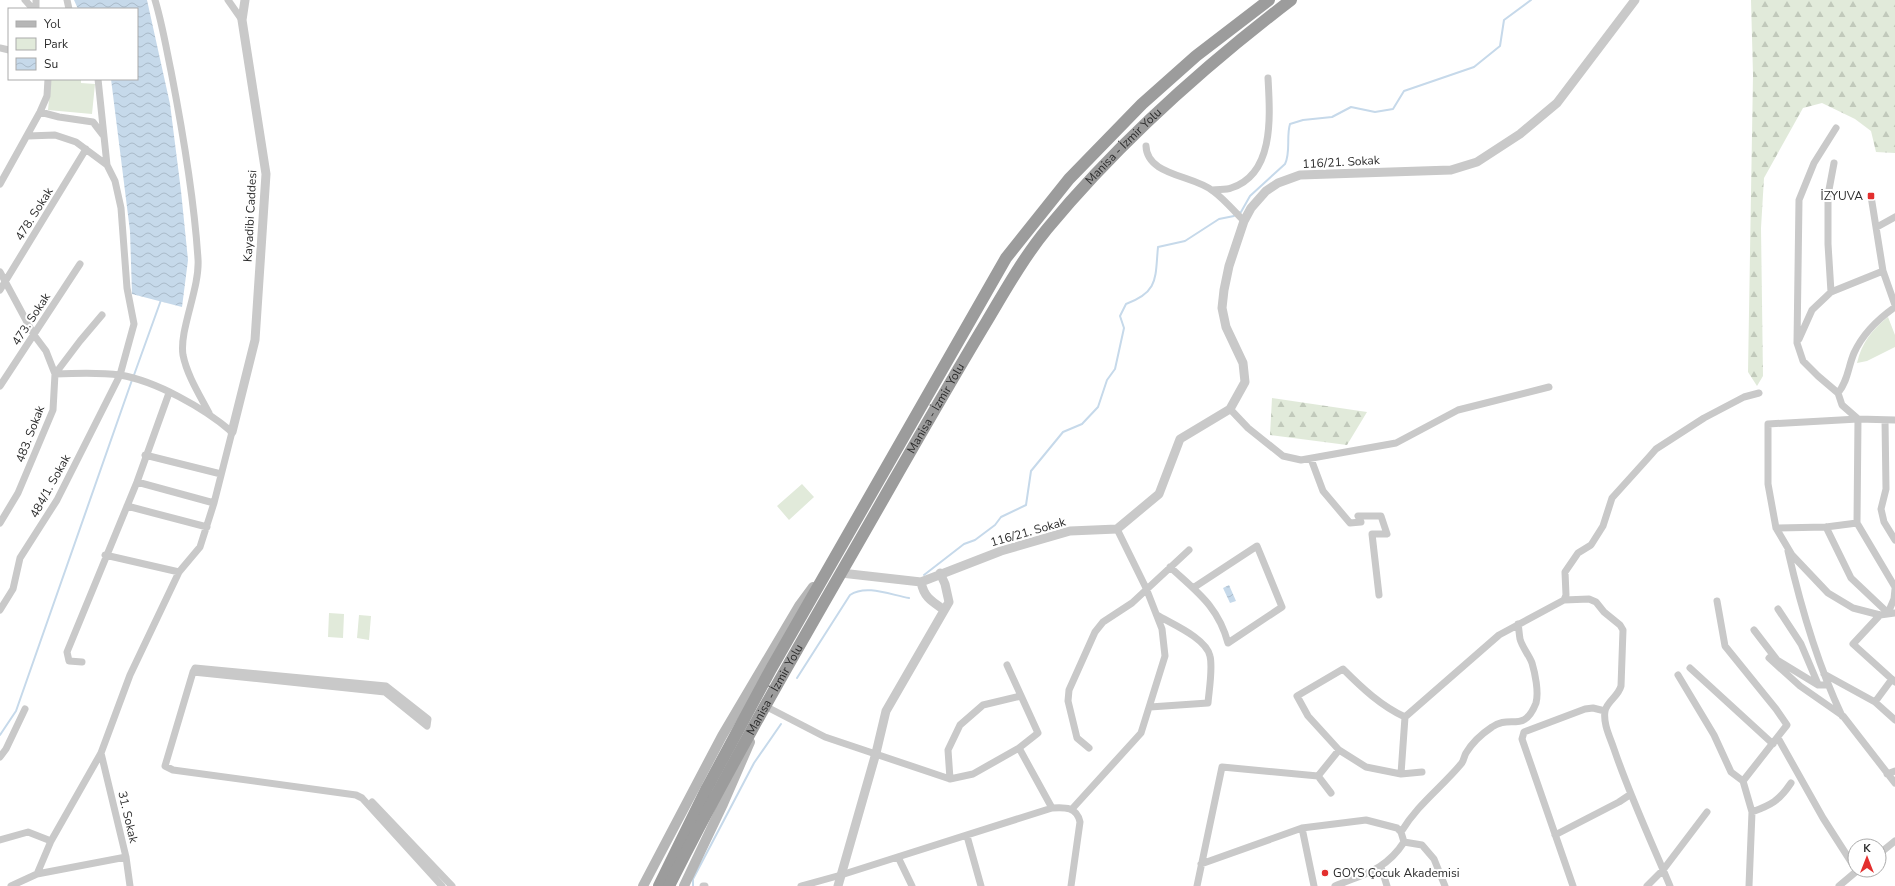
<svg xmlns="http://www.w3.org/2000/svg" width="1895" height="886" font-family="'Nunito Sans',sans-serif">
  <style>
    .forest { fill: url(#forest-firs) }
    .park { fill: #e1eada }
    .water { fill: url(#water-waves) }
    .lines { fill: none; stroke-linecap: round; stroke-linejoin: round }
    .stream { stroke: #c6d9ea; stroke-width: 2 }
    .minor { stroke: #c9c9c9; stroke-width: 7 }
    .tertiary { stroke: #c9c9c9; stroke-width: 9 }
    .secondary { stroke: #b6b6b6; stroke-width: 10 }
    .trunk { stroke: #9c9c9c; stroke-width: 12 }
    .poi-dot { fill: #e32f2e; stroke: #fff; stroke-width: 1.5 }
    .labels { text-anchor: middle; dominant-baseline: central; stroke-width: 4; stroke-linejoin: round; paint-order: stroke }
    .street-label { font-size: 12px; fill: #2c2c2c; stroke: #fff }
    .poi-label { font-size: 12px; fill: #2c2c2c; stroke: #fff; text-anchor: end }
  </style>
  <defs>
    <pattern id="forest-firs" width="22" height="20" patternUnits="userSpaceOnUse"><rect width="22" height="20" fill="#e1eada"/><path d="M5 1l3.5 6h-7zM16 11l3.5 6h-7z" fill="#c1c9bb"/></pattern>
    <pattern id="water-waves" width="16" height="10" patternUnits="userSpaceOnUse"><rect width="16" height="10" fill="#c6d9ea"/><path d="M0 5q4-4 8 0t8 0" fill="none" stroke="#aabac9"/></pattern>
  </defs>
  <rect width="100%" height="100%" fill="#fff"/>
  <!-- forest -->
  <path class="forest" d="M 1751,0 L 1895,0 L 1895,153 L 1876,152 L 1871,131 L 1855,119 L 1822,103 L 1803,108 L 1764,178 L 1761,228 L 1763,376 L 1757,386 L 1748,372 L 1753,75 Z
    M 1272,398 L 1367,412 L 1347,445 L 1270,435 Z"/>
  <!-- park -->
  <path class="park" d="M 51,79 L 81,79 L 81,83 L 95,84 L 92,114 L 48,110 Z
    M 1888,317 L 1895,335 L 1895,347 L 1867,361 L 1857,363 C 1862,342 1872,330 1888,317 Z
    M 802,484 L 814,497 L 789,520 L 777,506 Z
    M 329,613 L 344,614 L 343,638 L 328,637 Z
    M 359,615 L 371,616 L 369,640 L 357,638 Z"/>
  <!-- water -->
  <path class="water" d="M 74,0 L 147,0 L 170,104 L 181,191 L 188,260 L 182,307 L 132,294 L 130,231 L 111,79 L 137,79 L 137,9 L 78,9 Z
    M 1229,585 L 1236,601 L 1230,603 L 1223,588 Z"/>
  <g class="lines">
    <!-- stream -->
    <path class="stream" d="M 1238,213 L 1241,212 L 1250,196 L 1285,164 C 1291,152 1286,137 1290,124 L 1303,120 L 1332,117 L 1351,107 L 1375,112 L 1393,109 L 1404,91 L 1474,67 L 1500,46 L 1504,20 L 1531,0
      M 134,375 L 161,300
      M 924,575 L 964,544 L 975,540 L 995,525 L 1001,517 L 1026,505 L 1031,471 L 1063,432 L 1082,424 L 1098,407 L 1107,380 L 1115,369 L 1124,328 L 1120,316 L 1126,304 C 1159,292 1155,278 1158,247 L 1185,241 L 1219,219 L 1234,216
      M 797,678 L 850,595 C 866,584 891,595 909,598
      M 0,735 L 16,711 L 132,380
      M 693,886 L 693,879 L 754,763 L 781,724"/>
    <!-- minor -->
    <path class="minor" d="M 25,0 L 33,9
      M 36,0 L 36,9
      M 67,0 L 69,9
      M 155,0 C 162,23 166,47 171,71 C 183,133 194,196 198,259 C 200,288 179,330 183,355 C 187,375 199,394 209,413
      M 228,0 L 242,20
      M 0,48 L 9,50
      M 98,79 L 107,165
      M 40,112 L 59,117 L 93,122 L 103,135
      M 1836,128 L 1814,163 L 1799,200 L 1797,343 L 1803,361 L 1818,376 L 1838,393 L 1842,405 L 1858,419 L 1895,420
      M 1146,146 C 1147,176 1194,175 1213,191 C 1224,199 1234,211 1244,221
      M 0,184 L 40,112 L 47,96 L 48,79
      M 1213,190 C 1218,189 1226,190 1231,188 C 1275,174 1270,115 1268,78
      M 1871,196 L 1883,271 L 1895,305
      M 1877,227 L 1895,217
      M 0,272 L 34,335 L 46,351 L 55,374 C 76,373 99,372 120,375 C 156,381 204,408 232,432 L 214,503 L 200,547 L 179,572 L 130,675 L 101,753 L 51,841 L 37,874 L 11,886
      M 0,290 L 86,149
      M 1831,292 L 1828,244 L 1828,195 L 1834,163
      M 1799,339 L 1812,310 L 1831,292 L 1883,271
      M 0,386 L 80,264
      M 1838,393 C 1848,381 1848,367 1854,353 C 1863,333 1878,319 1895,307
      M 1230,409 L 1248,428 L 1283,456 L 1301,460 L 1396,443 L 1458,410 L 1549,387
      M 1885,420 L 1886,489 L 1881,509 L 1884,522 L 1895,540
      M 145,455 L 221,474
      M 1311,459 L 1323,491 L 1350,523 L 1361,522 L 1358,516 L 1381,516 L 1387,534 L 1372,534 L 1379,595
      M 137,482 L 214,503
      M 127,506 L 207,527
      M 0,523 L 18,493 L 53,410 L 55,374 L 80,341 L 102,315
      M 1826,527 L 1851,578 L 1888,613 L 1894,599 L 1895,589
      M 1776,528 L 1826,527 L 1857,523
      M 1788,551 C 1801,608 1817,663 1842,716
      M 105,555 L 179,572
      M 1170,567 C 1197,592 1218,606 1228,643 L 1282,607 L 1257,546 L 1193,588
      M 1895,587 L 1857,523 L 1858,419 L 1768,424 L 1768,484 L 1776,528 L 1792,555 L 1828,593 L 1853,608 L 1880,615 L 1895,613
      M 1564,600 L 1589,599 L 1596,602 L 1604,612 L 1620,625 L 1623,630 L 1621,686 C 1618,697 1607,701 1605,711 C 1603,724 1610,737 1614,749 C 1630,796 1651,841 1670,886
      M 1717,601 L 1725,646 L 1776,709 L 1787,725 L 1743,781
      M 1778,609 L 1801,644 L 1818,684
      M 0,610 L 13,589 L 20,558 L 57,500 L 120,375 L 134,324 L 127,288 L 121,208 L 115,181 L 107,165 L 76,142 L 55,135 L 28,136
      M 1880,615 L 1853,644 L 1895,682
      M 1754,630 L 1777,660 L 1818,685 L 1828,685
      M 1769,658 L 1800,686 L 1843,716 L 1895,783
      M 82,662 L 69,661 L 67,652 L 137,482 L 169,393
      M 1007,665 L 1038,733 L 1019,748
      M 1690,668 L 1773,744
      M 1343,669 C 1362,688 1381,706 1405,717 L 1401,774 L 1366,767 L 1339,750 L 1308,716 L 1297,696 Z
      M 193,672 L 385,692 L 427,726 L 428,719 L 386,686 L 195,668 L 193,672 L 165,766 L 173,770 L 356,795 L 362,798 L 442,886
      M 1824,674 L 1875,702 L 1895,720
      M 1678,675 L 1714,735 L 1731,772 L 1743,781 L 1752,812 L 1749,886
      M 1875,702 L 1892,679
      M 765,706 L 825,737 L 950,779 L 973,774 L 1019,748 L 1052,808
      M 1150,707 L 1208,703 C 1209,690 1213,668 1210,656 C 1206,638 1172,624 1157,615
      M 1405,717 L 1499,635 L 1564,600 L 1566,595 L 1565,572 L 1578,553 L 1591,545 L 1603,526 L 1612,498 L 1649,457 L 1656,449 L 1704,418 L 1744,397 L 1759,393
      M 1778,738 L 1823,818 L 1855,868
      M 1089,748 L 1077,738 L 1068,701 L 1069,690 L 1095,632 L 1103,622 L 1132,603 L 1189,550
      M 101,753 L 126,857 L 130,886
      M 0,757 L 6,749 L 25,709
      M 1401,774 L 1422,772
      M 1887,774 L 1895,771
      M 1318,776 L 1339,750
      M 950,779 L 948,750 L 960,725 L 983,705 L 1021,696
      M 372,802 L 452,886
      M 1072,809 L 1141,733 L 1165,656 L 1162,629 L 1146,588 L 1117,529
      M 1752,812 C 1771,805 1779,801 1791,783
      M 1302,828 L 1314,886
      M 1401,832 C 1418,804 1441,788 1461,764 C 1464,761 1464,756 1466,753 C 1472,743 1483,733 1492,727 C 1510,714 1524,734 1536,703 C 1539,692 1535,673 1532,663 C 1529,655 1522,647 1520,639 C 1519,633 1519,629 1518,624
      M 1555,835 L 1619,802 L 1631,794
      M 967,836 L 981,886
      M 0,840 L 28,832 L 51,841
      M 1404,842 L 1422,845 L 1434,859 L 1445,886
      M 1879,854 L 1895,841
      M 898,857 L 912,886
      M 1201,864 L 1302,828 L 1366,820 L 1397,828 L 1401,832 L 1404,842 C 1386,870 1364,874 1335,886
      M 1381,867 L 1387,886
      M 37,874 L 126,857
      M 703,886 L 705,886
      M 801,886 L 841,875 L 1052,808 C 1065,807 1077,807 1080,822 L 1071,886
      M 1197,886 L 1222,767 L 1318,776 L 1331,793
      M 1573,886 L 1522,739 L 1524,732 L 1585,709 L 1593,708 L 1605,711
      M 1647,886 L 1663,870 L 1707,812
      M 1839,886 L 1858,870"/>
    <!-- tertiary -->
    <path class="tertiary" d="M 232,432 L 255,340 L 266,174 L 242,20 L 245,0
      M 841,573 L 921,582 L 1001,551 L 1070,531 L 1117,529 L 1159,494 L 1180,439 L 1230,409 L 1245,382 L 1243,363 L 1226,327 L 1222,308 L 1224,290 L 1229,266 L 1244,221 L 1251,208 L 1266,191 L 1278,183 L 1300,175 L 1451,170 L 1477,162 L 1520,134 L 1557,103 L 1635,0
      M 921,582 C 924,597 931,601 943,609
      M 838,886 L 876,753 L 886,711 L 949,602 L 945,584 L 940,573"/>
    <!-- secondary -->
    <path class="secondary" d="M 643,886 L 722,736 L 799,606 L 813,587
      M 684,886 L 723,804 L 750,742"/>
    <!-- trunk -->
    <g class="trunk">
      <path d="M 659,886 L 707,788 L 771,669 L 1006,258 L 1069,179 L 1142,104 L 1196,56 L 1269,0"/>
      <path id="s1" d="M 669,886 C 738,748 817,616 893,482 C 924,428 955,374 987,321 C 1006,289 1024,257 1047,229 C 1119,142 1202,68 1291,0"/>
    </g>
  </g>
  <!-- markers -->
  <g class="poi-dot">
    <rect x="1867" y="192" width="8" height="8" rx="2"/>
    <circle cx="1325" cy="873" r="4"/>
  </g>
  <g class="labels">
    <!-- street labels -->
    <g class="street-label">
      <text stroke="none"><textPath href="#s1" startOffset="871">Manisa - İzmir Yolu</textPath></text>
      <text transform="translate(1341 162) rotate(-3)">116/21. Sokak</text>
      <text transform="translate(34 214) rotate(-58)">478. Sokak</text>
      <text transform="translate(250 216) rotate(-87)">Kayadibi Caddesi</text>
      <text transform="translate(31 319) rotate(-57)">473. Sokak</text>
      <text stroke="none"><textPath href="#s1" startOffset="547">Manisa - İzmir Yolu</textPath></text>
      <text transform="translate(30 434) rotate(-69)">483. Sokak</text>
      <text transform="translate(50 486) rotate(-61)">484/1. Sokak</text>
      <text transform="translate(1028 532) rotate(-16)">116/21. Sokak</text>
      <text stroke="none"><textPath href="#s1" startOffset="223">Manisa - İzmir Yolu</textPath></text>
      <text transform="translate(128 817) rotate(77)">31. Sokak</text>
    </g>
    <!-- poi labels -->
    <g class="poi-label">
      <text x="1863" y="196">İZYUVA</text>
      <text x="1333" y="873" text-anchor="start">GOYS Çocuk Akademisi</text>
    </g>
  </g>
  <!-- legend -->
  <rect x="8" y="8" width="130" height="72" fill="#ffffff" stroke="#ababab"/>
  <rect x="16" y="21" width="20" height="6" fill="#b6b6b6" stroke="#ababab"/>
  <text x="44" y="28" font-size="12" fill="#2c2c2c">Yol</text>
  <rect x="16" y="38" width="20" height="12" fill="#e1eada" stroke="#ababab"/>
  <text x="44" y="48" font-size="12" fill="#2c2c2c">Park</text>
  <rect x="16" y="58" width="20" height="12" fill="url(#water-waves)" stroke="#ababab"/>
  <text x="44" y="68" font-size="12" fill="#2c2c2c">Su</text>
  <!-- north arrow -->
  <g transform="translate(1867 858)"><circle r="19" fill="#ffffff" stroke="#ababab"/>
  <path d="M0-3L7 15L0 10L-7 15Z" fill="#e32f2e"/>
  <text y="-6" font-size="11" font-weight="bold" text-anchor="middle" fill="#2c2c2c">K</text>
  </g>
</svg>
